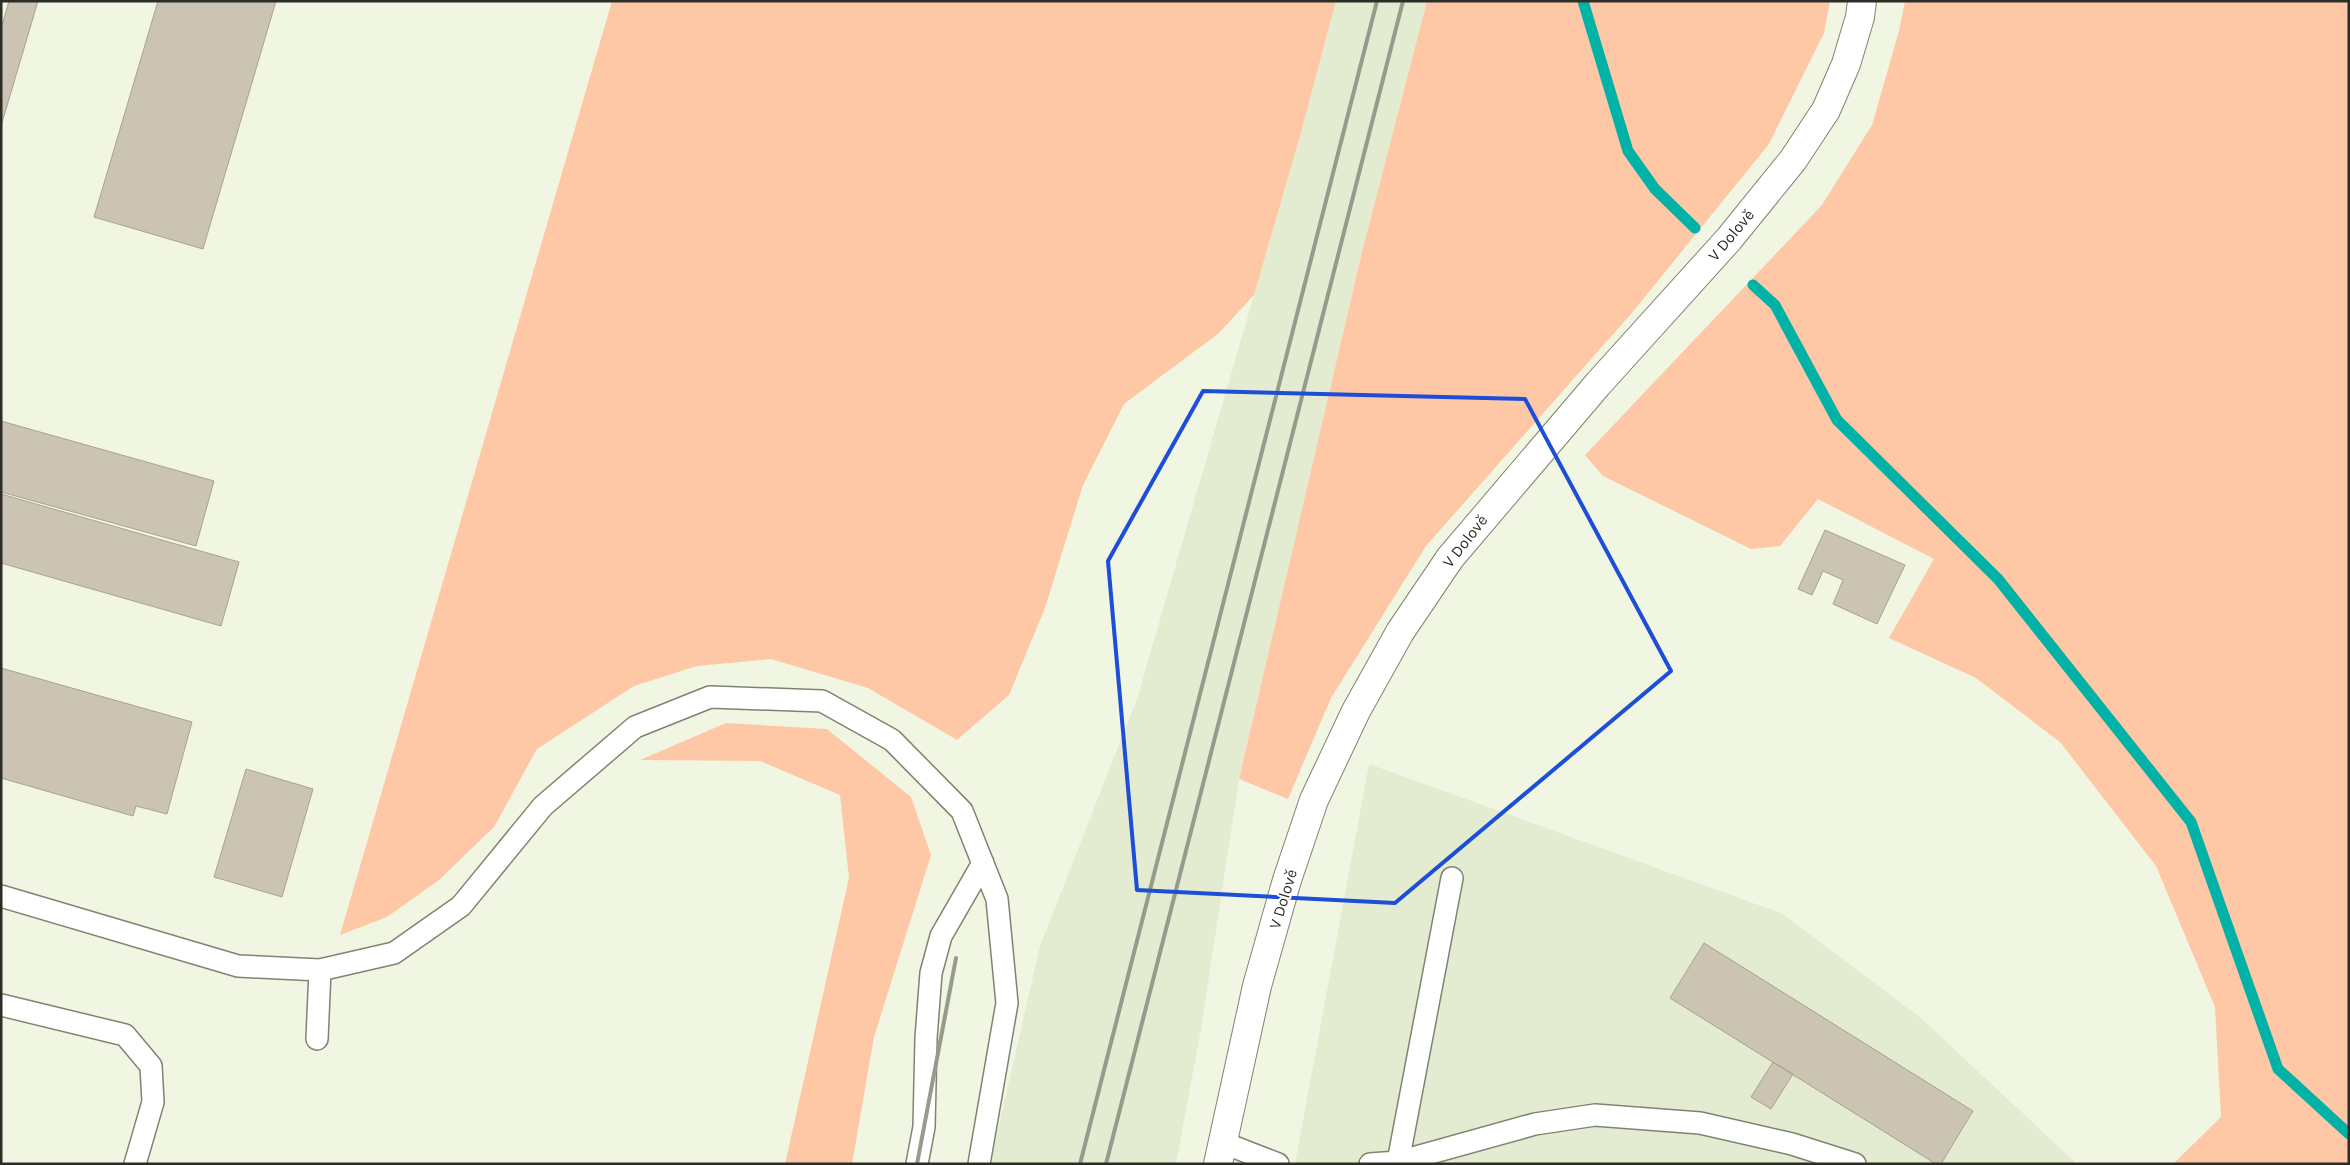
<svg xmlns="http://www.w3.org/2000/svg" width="2350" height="1165" font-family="Karla,sans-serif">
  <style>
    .built { fill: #e3ebd0 }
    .green { fill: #fec8a7 }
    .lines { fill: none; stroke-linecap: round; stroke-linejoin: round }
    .stream { stroke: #03b2a7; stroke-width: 11 }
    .building { fill: #ccc4b2; stroke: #aaa190 }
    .service-casing { stroke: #7f8472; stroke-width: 24 }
    .minor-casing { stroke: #7f8472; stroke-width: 30 }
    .service { stroke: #fff; stroke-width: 21 }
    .minor { stroke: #fff; stroke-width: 28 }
    .rail { stroke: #979b8c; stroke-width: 4 }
    .marked { fill: none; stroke: #1d4ed8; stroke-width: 4; stroke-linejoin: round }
    .labels { text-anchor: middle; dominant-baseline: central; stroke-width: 4; stroke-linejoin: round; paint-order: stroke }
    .street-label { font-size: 16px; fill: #2c2e26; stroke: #fff }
  </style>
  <rect width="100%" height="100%" fill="#f1f6e2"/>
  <!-- built -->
  <path class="built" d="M 1336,1 L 1427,1 L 1362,252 L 1239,779 L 1201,1029 L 1176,1164 L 990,1164 L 1040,946 L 1137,699 L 1300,136 Z
    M 1369,764 L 1781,913 L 1922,1019 L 2077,1164 L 1295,1164 Z"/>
  <!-- green -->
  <path class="green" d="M 612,1 L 1336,1 L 1300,136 L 1254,295 L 1219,333 L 1124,404 L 1083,485 L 1045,608 L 1009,695 L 957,740 L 868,688 L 771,659 L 697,666 L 634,686 L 537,749 L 494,827 L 439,880 L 387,917 L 340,935 Z
    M 1427,1 L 1830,1 L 1824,33 L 1769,144 L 1631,314 L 1426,546 L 1331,698 L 1288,799 L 1239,779 L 1362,252 Z
    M 1905,1 L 2349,1 L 2349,1164 L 2173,1164 L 2221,1117 L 2215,1007 L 2156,866 L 2060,742 L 1976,678 L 1889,638 L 1934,559 L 1818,499 L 1780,546 L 1751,549 L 1603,476 L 1585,455 L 1822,205 L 1872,125 L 1899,31 Z
    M 726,723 L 827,729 L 911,797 L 931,855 L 874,1037 L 852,1164 L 785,1164 L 849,878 L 840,795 L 760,761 L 640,760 Z"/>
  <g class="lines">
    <!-- stream -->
    <path class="stream" d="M 1583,1 L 1628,151 L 1655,189 L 1695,228
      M 1753,285 L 1775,305 L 1837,420 L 1998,579 L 2191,822 L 2278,1069 L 2349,1134"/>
  </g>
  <!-- building -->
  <path class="building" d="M 9,1 L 38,1 L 1,126 L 1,29 Z
    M 158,1 L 276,1 L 203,249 L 94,217 Z
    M 1,421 L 214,481 L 196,546 L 1,492 Z
    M 1,494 L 239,562 L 221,626 L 1,563 Z
    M 1825,530 L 1905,565 L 1877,624 L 1833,604 L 1843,580 L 1823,571 L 1812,595 L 1798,589 Z
    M 1,668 L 192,722 L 167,814 L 136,806 L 133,816 L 1,778 Z
    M 246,769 L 313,789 L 282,897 L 214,877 Z
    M 1704,943 L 1973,1111 L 1941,1164 L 1936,1164 L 1670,998 Z
    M 1773,1062 L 1793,1074 L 1771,1109 L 1751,1097 Z"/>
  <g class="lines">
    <!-- service casing -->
    <g class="service-casing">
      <path id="service" d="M 1,896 L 238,966 L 320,970 L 394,953 L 461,906 L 543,806 L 635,727 L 710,697 L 822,701 L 892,740 L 962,811 L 997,899 L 1007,1003 L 979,1164
        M 1,1005 L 125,1035 L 151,1066 L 153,1102 L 135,1164
        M 317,1039 L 320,970
        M 1224,1143 L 1278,1164
        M 1398,1162 L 1452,878
        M 917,1164 L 924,1127 L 926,1038 L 931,973 L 941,936 L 983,863
        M 1370,1164 L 1398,1162 L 1535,1124 L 1595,1115 L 1700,1123 L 1792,1144 L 1855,1164"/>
    </g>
    <!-- minor casing -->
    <g class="minor-casing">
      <path id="minor" d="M 1218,1164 L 1257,986 L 1287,880 L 1314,800 L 1356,711 L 1400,632 L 1450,558 L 1598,384 L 1729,239 L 1793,160 L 1826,110 L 1846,64 L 1860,17 L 1862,1"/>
    </g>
    <!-- service -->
    <use href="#service" class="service"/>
    <!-- minor -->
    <use href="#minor" class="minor"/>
    <!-- rail -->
    <path class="rail" d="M 917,1164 L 956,958
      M 1080,1164 L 1377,1
      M 1106,1164 L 1403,1"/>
  </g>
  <!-- marked area -->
  <path class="marked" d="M 1203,391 L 1525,399 L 1671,671 L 1395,903 L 1137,890 L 1108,561 Z"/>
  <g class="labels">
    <!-- street labels -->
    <g class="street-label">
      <text transform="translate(1731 235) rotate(-50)">V Dolově</text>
      <text transform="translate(1465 541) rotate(-52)">V Dolově</text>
      <text transform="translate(1283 899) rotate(-73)">V Dolově</text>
    </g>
  </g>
  <!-- border -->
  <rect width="2350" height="1165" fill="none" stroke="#2c2e26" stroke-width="5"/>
</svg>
